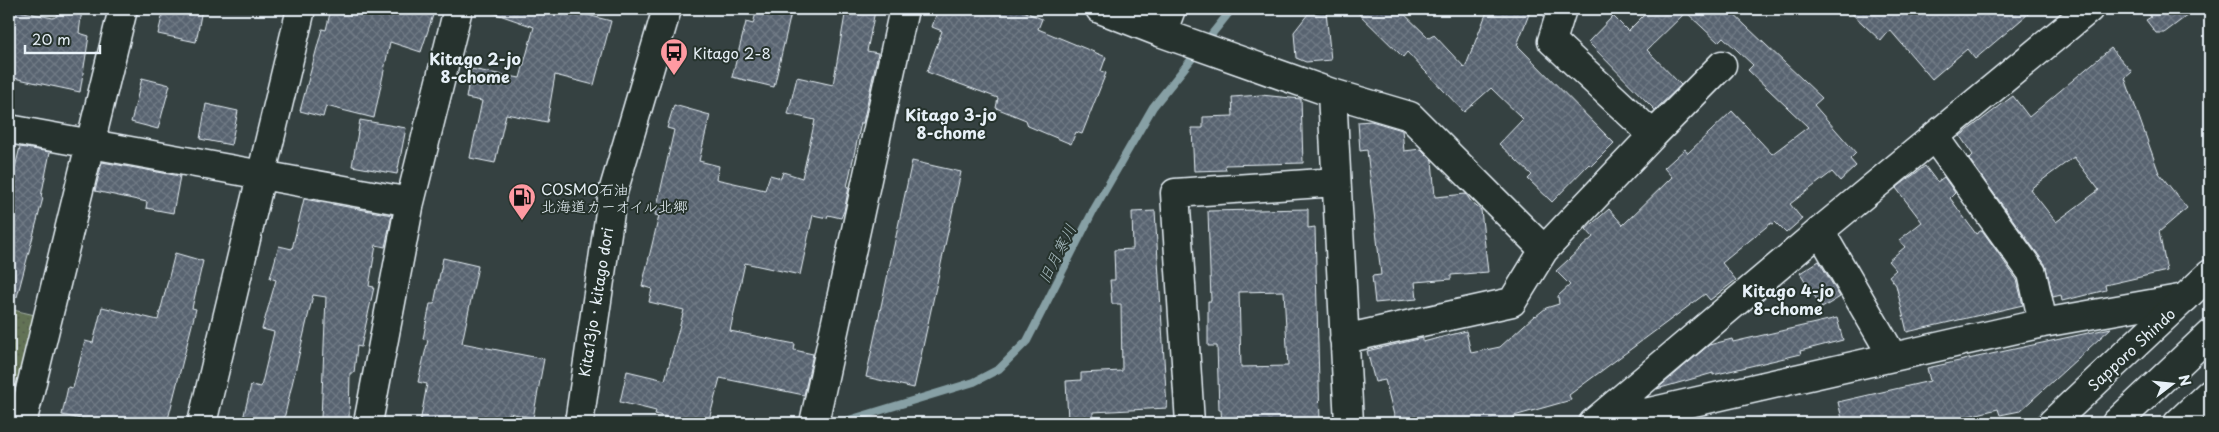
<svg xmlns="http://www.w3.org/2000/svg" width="2219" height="432" font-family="'Playpen Sans','Klee One',sans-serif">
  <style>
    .green { fill: url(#green-dots); stroke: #a5b2a6 }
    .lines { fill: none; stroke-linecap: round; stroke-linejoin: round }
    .stream { stroke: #87a0a5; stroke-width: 8 }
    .building { fill: url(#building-cross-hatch); stroke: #e8f1f8; fill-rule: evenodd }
    .minor-casing { stroke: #e8f1f8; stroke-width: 31 }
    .major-casing { stroke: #e8f1f8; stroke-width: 31 }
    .highway-casing { stroke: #e8f1f8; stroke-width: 31 }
    .minor { stroke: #26332d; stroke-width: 28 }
    .major { stroke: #26332d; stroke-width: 28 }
    .highway { stroke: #26332d; stroke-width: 28 }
    .labels { text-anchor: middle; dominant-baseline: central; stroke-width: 4; stroke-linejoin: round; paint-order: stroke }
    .poi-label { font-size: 15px; fill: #e8f1f8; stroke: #26332d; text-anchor: start }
    .street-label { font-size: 15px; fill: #e8f1f8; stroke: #26332d }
    .neighbourhood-label { font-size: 16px; font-weight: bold; fill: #e8f1f8; stroke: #26332d }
    .water-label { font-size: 16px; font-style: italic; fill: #a8bbc0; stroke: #26332d }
  </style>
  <defs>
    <pattern id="green-dots" width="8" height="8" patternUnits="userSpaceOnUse" patternTransform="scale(1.25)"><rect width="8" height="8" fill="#627254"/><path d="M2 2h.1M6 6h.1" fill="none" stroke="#535b4e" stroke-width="1.8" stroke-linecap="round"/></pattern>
    <pattern id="building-cross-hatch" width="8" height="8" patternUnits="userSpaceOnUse" patternTransform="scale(1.25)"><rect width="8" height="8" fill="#586370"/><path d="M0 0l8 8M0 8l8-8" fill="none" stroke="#707a85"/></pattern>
  </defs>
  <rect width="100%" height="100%" fill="#354141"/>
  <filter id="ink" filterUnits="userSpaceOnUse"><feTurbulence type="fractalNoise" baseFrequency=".02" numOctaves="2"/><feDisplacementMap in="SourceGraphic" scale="10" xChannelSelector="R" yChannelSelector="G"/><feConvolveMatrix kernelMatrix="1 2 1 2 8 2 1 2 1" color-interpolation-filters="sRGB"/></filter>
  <g filter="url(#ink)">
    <!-- green -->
    <path class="green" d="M 9,309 L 35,315 L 15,393 L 9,398 Z"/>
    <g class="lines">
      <!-- stream -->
      <path class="stream" d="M 839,423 L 974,382 L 999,369 L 1027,341 L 1093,211 L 1153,107 L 1232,9"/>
    </g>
    <!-- building -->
    <path class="building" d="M 9,9 L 53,18 L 57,16 L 58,9 L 82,9 L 79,33 L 89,36 L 80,92 L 9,77 Z
      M 164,9 L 202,9 L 196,42 L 158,34 Z
      M 331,9 L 435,9 L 421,52 L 390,42 L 374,118 L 326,106 L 323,117 L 300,111 L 322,29 L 326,30 Z
      M 492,9 L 564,9 L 611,21 L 594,85 L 555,75 L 547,122 L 506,114 L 495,163 L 470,158 L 482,101 L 466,98 L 471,69 L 520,78 L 534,27 L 491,12 Z
      M 757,9 L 792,9 L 774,87 L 732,77 L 746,22 L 753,24 Z
      M 846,9 L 875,11 L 867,51 L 878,53 L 863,123 L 861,123 L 847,187 L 849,187 L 844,211 L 841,218 L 828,215 L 827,218 L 813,215 L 800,275 L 745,263 L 730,331 L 795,344 L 794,350 L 813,354 L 804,395 L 720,378 L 708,423 L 665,423 L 666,417 L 655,414 L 656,411 L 620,402 L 627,371 L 665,380 L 684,310 L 649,302 L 652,289 L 642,286 L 659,216 L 655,215 L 674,130 L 667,128 L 674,105 L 710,115 L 699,161 L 719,166 L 716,179 L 765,190 L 770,175 L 781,178 L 783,172 L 802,178 L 815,120 L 788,114 L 797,77 L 833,85 Z
      M 938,9 L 1018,9 L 1042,19 L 1038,29 L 1106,57 L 1101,71 L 1106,73 L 1082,134 L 1076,132 L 1071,144 L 1028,126 L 1026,120 L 996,108 L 998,98 L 927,72 L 942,31 L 932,27 Z
      M 1354,9 L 1399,9 L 1429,38 L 1434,35 L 1465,68 L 1488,9 L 1531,9 L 1517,45 L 1614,143 L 1591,166 L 1589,164 L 1552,202 L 1528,179 L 1532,175 L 1499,144 L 1523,119 L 1491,88 L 1464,112 L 1407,52 L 1403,57 Z
      M 1650,9 L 1728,9 L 1822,98 L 1814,105 L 1856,153 L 1850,159 L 1856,166 L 1840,181 L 1832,172 L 1790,204 L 1802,219 L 1786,233 L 1775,222 L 1773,224 L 1771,223 L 1722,263 L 1736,280 L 1710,300 L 1705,294 L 1569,395 L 1571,400 L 1514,416 L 1515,423 L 1396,423 L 1385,380 L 1375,382 L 1367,351 L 1423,338 L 1423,342 L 1466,331 L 1471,353 L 1500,347 L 1535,315 L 1536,316 L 1546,308 L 1559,304 L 1558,296 L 1570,285 L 1556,271 L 1593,237 L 1586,229 L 1609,209 L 1623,225 L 1672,177 L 1664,168 L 1685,149 L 1688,153 L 1732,111 L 1772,154 L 1808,127 L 1748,70 L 1753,65 L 1723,37 L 1718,42 L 1686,12 L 1647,50 L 1681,85 L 1655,110 L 1588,42 L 1613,16 L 1628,31 Z
      M 1847,9 L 2034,9 L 1975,59 L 1967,49 L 1932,79 L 1890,30 L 1881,41 Z
      M 2145,9 L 2196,9 L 2164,33 L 2156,33 L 2146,20 L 2151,17 Z
      M 1326,12 L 1331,60 L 1306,62 L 1296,58 L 1294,32 L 1308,14 Z
      M 2111,48 L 2132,72 L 2125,78 L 2159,173 L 2187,208 L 2159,232 L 2167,271 L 2105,285 L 2106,290 L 2062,301 L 2061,295 L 2053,297 L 2045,264 L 1969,159 L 1973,155 L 1960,136 L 2013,96 L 2029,117 ZM 2074,157 L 2099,190 L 2056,222 L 2030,189 Z
      M 142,78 L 170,85 L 158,129 L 131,122 Z
      M 1261,95 L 1301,99 L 1303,163 L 1225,165 L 1226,170 L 1194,171 L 1192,128 L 1203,128 L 1203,117 L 1233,116 L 1232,97 Z
      M 206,104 L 238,111 L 231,145 L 200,139 Z
      M 360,120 L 406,128 L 397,174 L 352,166 Z
      M 1371,121 L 1402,130 L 1404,151 L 1421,149 L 1432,160 L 1435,197 L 1466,194 L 1472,203 L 1481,210 L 1488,272 L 1451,275 L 1451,279 L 1415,282 L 1417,299 L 1375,303 L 1372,276 L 1381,275 L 1367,150 L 1360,151 L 1358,122 Z
      M 20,147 L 50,152 L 41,197 L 43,198 L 17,297 L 9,296 L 9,192 Z
      M 912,161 L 961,172 L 914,388 L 866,377 Z
      M 102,162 L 180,176 L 173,213 L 146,208 L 147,202 L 95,191 Z
      M 1925,166 L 1937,182 L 1944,177 L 1955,193 L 1950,198 L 1976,234 L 1982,230 L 2017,280 L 2023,305 L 1907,332 L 1896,285 L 1889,276 L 1896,270 L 1888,261 L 1905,247 L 1899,240 L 1922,222 L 1896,188 Z
      M 304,199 L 392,215 L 385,247 L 376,245 L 369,286 L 374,287 L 361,347 L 357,346 L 354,373 L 350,373 L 349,420 L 321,419 L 326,297 L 313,295 L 283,423 L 261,423 L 243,419 L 251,385 L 261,387 L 274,332 L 262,329 L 276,280 L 270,278 L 279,246 L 292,249 Z
      M 1308,209 L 1308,228 L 1315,227 L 1320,423 L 1222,423 L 1221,410 L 1219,410 L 1217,346 L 1208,346 L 1208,301 L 1211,301 L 1208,211 ZM 1284,291 L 1288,366 L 1241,367 L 1239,292 Z
      M 1155,211 L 1167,408 L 1093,412 L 1093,420 L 1068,421 L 1066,381 L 1081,380 L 1081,373 L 1122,371 L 1121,304 L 1112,304 L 1110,280 L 1115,280 L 1114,250 L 1133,249 L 1132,212 Z
      M 175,253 L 203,261 L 192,308 L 196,309 L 167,423 L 100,423 L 62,415 L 68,387 L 73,388 L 85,341 L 93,343 L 102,307 L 158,320 Z
      M 443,258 L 478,266 L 462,343 L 544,359 L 533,418 L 509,413 L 508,423 L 420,423 L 427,384 L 418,382 L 428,340 L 423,339 L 430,304 L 434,304 Z
      M 1819,261 L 1840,297 L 1822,308 L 1800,273 Z
      M 1837,318 L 1843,340 L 1800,351 L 1801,354 L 1713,375 L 1713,373 L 1657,389 L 1709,345 L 1732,339 L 1733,342 Z
      M 2111,328 L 2020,411 L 2000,415 L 1998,409 L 1940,423 L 1843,423 L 1838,402 L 1930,381 L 1927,368 Z"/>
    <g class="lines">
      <!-- minor casing -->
      <g class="minor-casing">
        <path id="minor" d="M 1100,9 L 1162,33 L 1332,93 L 1410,116 L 1544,250
          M 1162,33 L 1171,9
          M 1332,93 L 1349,423
          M 9,129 L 410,202
          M 1653,135 L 1722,65
          M 1935,138 L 2032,273 L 2043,323
          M 1820,231 L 1893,357
          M 1344,339 L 1512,302 L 1544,250 L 1653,135 L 1552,41 L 1562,9
          M 9,415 L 24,415 L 123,9
          M 202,423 L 301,9
          M 368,423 L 410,202 L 458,9
          M 814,423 L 904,9
          M 1190,423 L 1175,193 L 1336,182
          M 1593,423 L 1820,231 L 2089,9
          M 1601,423 L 2043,323 L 2185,298"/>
      </g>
      <!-- major casing -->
      <g class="major-casing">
        <path id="major" d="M 579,423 L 613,192 L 667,9"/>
      </g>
      <!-- highway casing -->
      <g class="highway-casing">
        <path id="highway" d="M 2052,423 L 2210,274
          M 2116,423 L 2210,334
          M 2178,423 L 2210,393"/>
      </g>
      <!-- minor -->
      <use href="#minor" class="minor"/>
      <!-- major -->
      <use href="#major" class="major"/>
      <!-- highway -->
      <use href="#highway" class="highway"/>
    </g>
  </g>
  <!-- icons -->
  <defs>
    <g id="bus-pin" transform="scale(1.4375)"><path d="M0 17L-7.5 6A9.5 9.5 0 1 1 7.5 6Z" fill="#ff9aa2" stroke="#26332d"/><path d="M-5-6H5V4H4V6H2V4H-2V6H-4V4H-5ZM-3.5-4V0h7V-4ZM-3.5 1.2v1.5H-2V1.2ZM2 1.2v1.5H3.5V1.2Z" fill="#111"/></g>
    <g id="fuel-pin" transform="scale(1.4375)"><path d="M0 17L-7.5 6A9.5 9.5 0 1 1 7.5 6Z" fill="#ff9aa2" stroke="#26332d"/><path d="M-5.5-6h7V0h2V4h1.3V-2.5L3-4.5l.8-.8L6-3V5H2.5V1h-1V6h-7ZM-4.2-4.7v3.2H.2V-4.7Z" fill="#111"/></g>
  </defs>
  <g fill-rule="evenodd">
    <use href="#bus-pin" x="674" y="52"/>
    <use href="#fuel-pin" x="522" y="197"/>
  </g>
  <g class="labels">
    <!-- poi labels -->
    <g class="poi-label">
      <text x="693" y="52">Kitago 2-8</text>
      <text x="541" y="188">COSMO石油<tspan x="541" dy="17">北海道カーオイル北郷</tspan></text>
    </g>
    <!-- street labels -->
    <g class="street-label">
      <text transform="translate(595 302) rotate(-81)">Kita13jo・kitago dori</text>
      <text transform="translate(2131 349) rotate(-43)">Sapporo Shindo</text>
    </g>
    <!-- neighbourhood labels -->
    <g class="neighbourhood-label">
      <text x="475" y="58">Kitago 2-jo<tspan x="475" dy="18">8-chome</tspan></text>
      <text x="951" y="114">Kitago 3-jo<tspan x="951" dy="18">8-chome</tspan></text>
      <text x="1788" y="290">Kitago 4-jo<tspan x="1788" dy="18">8-chome</tspan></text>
    </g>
    <!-- water labels -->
    <g class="water-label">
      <text transform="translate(1056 253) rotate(-63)">旧月寒川</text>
    </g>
  </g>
  <!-- margin -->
  <rect width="2219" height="432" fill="none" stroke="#26332d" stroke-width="30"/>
  <rect x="15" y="15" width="2189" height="402" fill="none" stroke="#e8f1f8" stroke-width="2" filter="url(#ink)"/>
  <!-- north arrow -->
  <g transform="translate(2172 384) rotate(74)" stroke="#26332d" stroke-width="4" paint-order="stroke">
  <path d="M0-4L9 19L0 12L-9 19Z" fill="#e8f1f8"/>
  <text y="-8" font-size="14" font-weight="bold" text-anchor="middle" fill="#e8f1f8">N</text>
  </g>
  <!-- scale -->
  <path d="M25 45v8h75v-8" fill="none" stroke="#e8f1f8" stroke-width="2.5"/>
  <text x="32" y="45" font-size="15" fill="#e8f1f8" stroke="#26332d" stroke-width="4" paint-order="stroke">20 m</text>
</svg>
